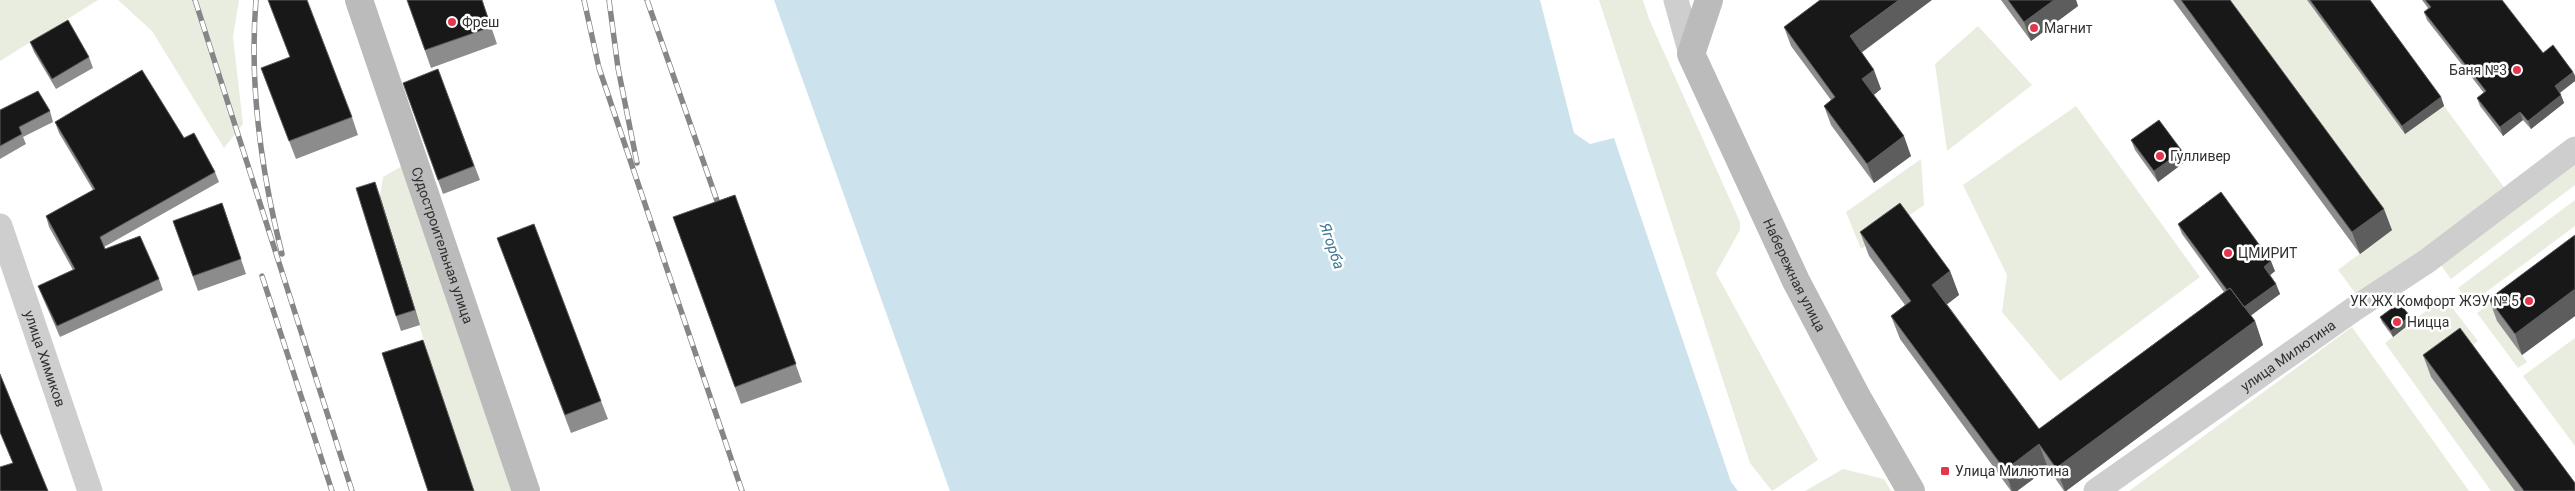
<svg xmlns="http://www.w3.org/2000/svg" width="2575" height="491" font-family="Roboto,sans-serif">
  <style>
    .green { fill: #e8eddf }
    .water { fill: #cce2ed }
    .lines { fill: none; stroke-linecap: round; stroke-linejoin: round }
    .street { stroke: #cecece; stroke-width: 25 }
    .secondary { stroke: #bbb; stroke-width: 28 }
    .rail-casing { stroke: #868686; stroke-width: 5.5 }
    .rail { stroke: #fff; stroke-width: 4; stroke-dasharray: 11; stroke-linecap: butt }
    .wall { fill: #8c8c8c }
    .shaded-wall { fill: #5d5d5d }
    .building { fill: #181818; stroke: #5d5d5d }
    .poi-dot { fill: #e4374d; stroke: #fff; stroke-width: 2 }
    .labels { text-anchor: middle; dominant-baseline: central; stroke-width: 5; stroke-linejoin: round; paint-order: stroke }
    .poi-label { font-size: 14px; fill: #313131; stroke: #fff; text-anchor: start }
    .street-label { font-size: 14px; fill: #313131; stroke: #fff }
    .water-label { font-size: 15px; font-style: italic; fill: #3e7793; stroke: #fff }
  </style>
  <rect width="100%" height="100%" fill="#fff"/>
  <!-- green -->
  <path class="green" d="M 0,0 L 98,0 L 0,61 Z
    M 118,0 L 239,0 L 233,37 L 243,124 L 224,148 L 152,31 Z
    M 1599,0 L 1643,0 L 1649,19 L 1740,222 L 1740,230 L 1716,273 L 1818,460 L 1772,491 L 1750,463 Z
    M 2222,0 L 2307,0 L 2405,134 L 2444,106 L 2506,190 L 2359,298 L 2338,270 L 2391,230 Z
    M 1978,26 L 2032,85 L 1947,151 L 1935,64 Z
    M 2076,106 L 2200,277 L 2060,381 L 2002,312 L 2007,275 L 1963,185 Z
    M 1921,159 L 1924,205 L 1861,249 L 1846,212 Z
    M 2575,162 L 2575,185 L 2451,279 L 2440,264 Z
    M 402,166 L 512,491 L 474,491 L 429,357 L 380,196 L 383,177 Z
    M 2575,200 L 2575,226 L 2470,304 L 2458,288 Z
    M 2575,240 L 2497,321 L 2527,362 L 2518,368 L 2477,313 Z
    M 2444,297 L 2478,341 L 2468,349 L 2516,491 L 2491,491 L 2385,343 Z
    M 2352,327 L 2469,491 L 2129,491 Z
    M 2575,338 L 2575,446 L 2523,376 Z
    M 1843,469 L 1884,479 L 1891,491 L 1805,491 Z"/>
  <!-- water -->
  <path class="water" d="M 774,0 L 1540,0 L 1574,133 L 1590,144 L 1614,138 L 1731,482 L 1738,491 L 950,491 Z"/>
  <g class="lines">
    <!-- street -->
    <g class="street">
      <path d="M 1676,0 L 1691,54"/>
      <path id="s1" d="M 0,226 L 90,491"/>
      <path id="s2" d="M 2096,491 L 2354,309 L 2427,261 L 2575,149"/>
    </g>
    <!-- secondary -->
    <g class="secondary">
      <path id="s3" d="M 359,0 L 526,491"/>
      <path id="s4" d="M 1709,0 L 1691,54 L 1796,281 L 1857,397 L 1911,491"/>
    </g>
    <!-- rail casing -->
    <g class="rail-casing">
      <path id="rail" d="M 195,0 L 352,491
        M 256,0 C 249,85 261,171 282,254
        M 584,0 L 599,68 L 742,491
        M 609,0 L 618,68 L 637,163
        M 647,0 L 722,215
        M 262,276 L 332,491"/>
    </g>
    <!-- rail -->
    <use href="#rail" class="rail"/>
  </g>
  <!-- wall -->
  <path class="wall" d="M 407,0 L 482,0 L 497,44 L 431,68 Z
    M 2001,0 L 2076,0 L 2078,6 L 2031,41 Z
    M 2173,0 L 2230,0 L 2392,230 L 2360,254 Z
    M 2307,0 L 2369,0 L 2441,97 L 2444,106 L 2405,134 Z
    M 2422,0 L 2502,0 L 2543,53 L 2573,72 L 2575,76 L 2575,81 L 2560,93 L 2564,103 L 2531,129 L 2523,120 L 2503,136 L 2480,106 L 2477,98 L 2484,93 L 2427,20 L 2424,12 L 2428,8 Z
    M 1784,27 L 1862,52 L 1881,89 L 1873,95 L 1911,156 L 1874,183 L 1831,125 L 1824,106 L 1831,100 L 1791,46 Z
    M 30,42 L 89,57 L 93,68 L 56,89 L 34,52 Z
    M 261,68 L 352,117 L 358,135 L 296,159 Z
    M 438,69 L 480,180 L 443,194 L 403,83 Z
    M 0,110 L 50,111 L 53,122 L 23,137 L 26,144 L 0,159 Z
    M 55,122 L 184,138 L 215,172 L 219,182 L 104,247 L 105,249 L 159,279 L 163,290 L 60,337 L 42,296 L 38,286 L 73,270 L 49,227 L 46,216 L 93,190 L 59,133 Z
    M 2131,140 L 2182,151 L 2186,161 L 2158,182 L 2135,150 Z
    M 735,195 L 802,382 L 741,404 L 673,217 Z
    M 380,196 L 420,325 L 401,331 L 396,316 Z
    M 222,203 L 246,274 L 198,291 L 173,221 Z
    M 2178,224 L 2275,271 L 2270,275 L 2276,284 L 2280,294 L 2250,315 L 2255,321 L 2263,345 L 2066,491 L 2064,491 L 2048,468 L 2017,491 L 2011,491 L 1900,339 L 1891,316 L 1905,305 L 1869,256 L 1860,232 L 1950,271 L 1959,295 L 1947,304 L 2039,429 L 2224,292 L 2182,234 Z
    M 2575,235 L 2575,316 L 2522,355 L 2497,321 L 2489,299 Z
    M 504,256 L 601,401 L 608,419 L 571,433 Z
    M 2410,316 L 2412,322 L 2393,337 L 2382,322 L 2380,317 Z
    M 2423,355 L 2575,491 L 2515,491 L 2431,377 Z"/>
  <!-- shaded-wall -->
  <path class="shaded-wall" d="M 1899,0 L 1932,0 L 1857,56 L 1850,36 Z
    M 2054,0 L 2076,0 L 2078,6 L 2031,41 L 2024,22 Z
    M 1874,70 L 1881,89 L 1869,99 L 1862,79 Z
    M 2573,72 L 2575,76 L 2575,81 L 2558,94 L 2555,86 Z
    M 2561,95 L 2564,103 L 2531,129 L 2528,121 Z
    M 2441,97 L 2444,106 L 2405,134 L 2402,126 Z
    M 2520,112 L 2523,120 L 2503,136 L 2500,127 Z
    M 1904,136 L 1911,156 L 1874,183 L 1867,164 Z
    M 2182,151 L 2186,161 L 2158,182 L 2154,171 Z
    M 375,182 L 380,196 L 420,325 L 415,310 Z
    M 2384,209 L 2392,230 L 2360,254 L 2352,232 Z
    M 2271,261 L 2275,271 L 2268,277 L 2264,267 Z
    M 1950,271 L 1959,295 L 1941,309 L 1932,285 Z
    M 2276,284 L 2280,294 L 2245,320 L 2241,309 Z
    M 2575,289 L 2575,316 L 2522,355 L 2515,334 Z
    M 2410,316 L 2412,322 L 2393,337 L 2391,331 Z
    M 2255,321 L 2263,345 L 2066,491 L 2065,491 L 2056,468 Z
    M 423,340 L 429,357 L 474,491 Z
    M 2039,444 L 2048,468 L 2017,491 L 2012,491 L 2005,470 Z"/>
  <!-- building -->
  <path class="building" d="M 268,0 L 307,0 L 352,117 L 289,141 L 261,68 L 290,57 Z
    M 407,0 L 482,0 L 491,27 L 425,50 Z
    M 1820,0 L 1899,0 L 1850,36 L 1874,70 L 1862,79 L 1904,136 L 1867,164 L 1824,106 L 1835,97 L 1784,27 Z
    M 2008,0 L 2054,0 L 2024,22 Z
    M 2181,0 L 2230,0 L 2384,209 L 2352,232 Z
    M 2310,0 L 2370,0 L 2441,97 L 2402,126 Z
    M 2425,0 L 2502,0 L 2543,53 L 2553,45 L 2573,72 L 2555,86 L 2561,95 L 2528,121 L 2520,112 L 2500,127 L 2477,98 L 2486,91 L 2424,12 L 2431,7 Z
    M 68,20 L 89,57 L 52,79 L 30,42 Z
    M 438,69 L 474,166 L 438,180 L 403,83 Z
    M 142,70 L 184,138 L 194,133 L 215,172 L 100,237 L 105,249 L 140,236 L 159,279 L 57,326 L 38,286 L 75,269 L 46,216 L 95,189 L 55,122 Z
    M 38,91 L 50,111 L 19,127 L 22,134 L 0,146 L 0,110 Z
    M 2159,120 L 2182,151 L 2154,171 L 2131,140 Z
    M 375,182 L 415,310 L 396,316 L 356,188 Z
    M 2221,192 L 2271,261 L 2264,267 L 2276,284 L 2244,307 L 2230,288 L 2227,290 L 2178,224 Z
    M 735,195 L 796,364 L 735,387 L 673,217 Z
    M 222,203 L 241,259 L 193,276 L 173,221 Z
    M 1900,203 L 1950,271 L 1932,285 L 2039,429 L 2230,288 L 2255,321 L 2056,468 L 2039,444 L 2005,470 L 1891,316 L 1911,301 L 1860,232 Z
    M 534,224 L 601,401 L 565,415 L 497,238 Z
    M 2575,235 L 2575,289 L 2515,334 L 2489,299 Z
    M 2399,303 L 2410,316 L 2391,331 L 2380,317 Z
    M 2460,328 L 2575,483 L 2575,491 L 2524,491 L 2423,355 Z
    M 423,340 L 474,491 L 428,491 L 382,353 Z
    M 0,374 L 48,491 L 0,491 L 0,467 L 13,463 L 0,432 Z"/>
  <!-- markers -->
  <g class="poi-dot">
    <circle cx="452" cy="22" r="5"/>
    <circle cx="2034" cy="28" r="5"/>
    <circle cx="2517" cy="70" r="5"/>
    <circle cx="2160" cy="156" r="5"/>
    <circle cx="2228" cy="253" r="5"/>
    <circle cx="2529" cy="301" r="5"/>
    <circle cx="2397" cy="322" r="5"/>
    <rect x="1940" y="466" width="10" height="10" rx="2.5"/>
  </g>
  <g class="labels">
    <!-- poi labels -->
    <g class="poi-label">
      <text x="462" y="22">Фреш</text>
      <text x="2044" y="28">Магнит</text>
      <text x="2507" y="70" text-anchor="end">Баня №3</text>
      <text x="2170" y="156">Гулливер</text>
      <text x="2238" y="253">ЦМИРИТ</text>
      <text x="2519" y="301" text-anchor="end">УК ЖХ Комфорт ЖЭУ № 5</text>
      <text x="2407" y="322">Ницца</text>
      <text x="1955" y="471">Улица Милютина</text>
    </g>
    <!-- street labels -->
    <g class="street-label">
      <text stroke="none"><textPath href="#s3" startOffset="259">Судостроительная улица</textPath></text>
      <text stroke="none"><textPath href="#s4" startOffset="301">Набережная улица</textPath></text>
      <text stroke="none"><textPath href="#s2" startOffset="235">улица Милютина</textPath></text>
      <text stroke="none"><textPath href="#s1" startOffset="140">улица Химиков</textPath></text>
    </g>
    <!-- water labels -->
    <g class="water-label">
      <text transform="translate(1332 246) rotate(71)">Ягорба</text>
    </g>
  </g>
</svg>
